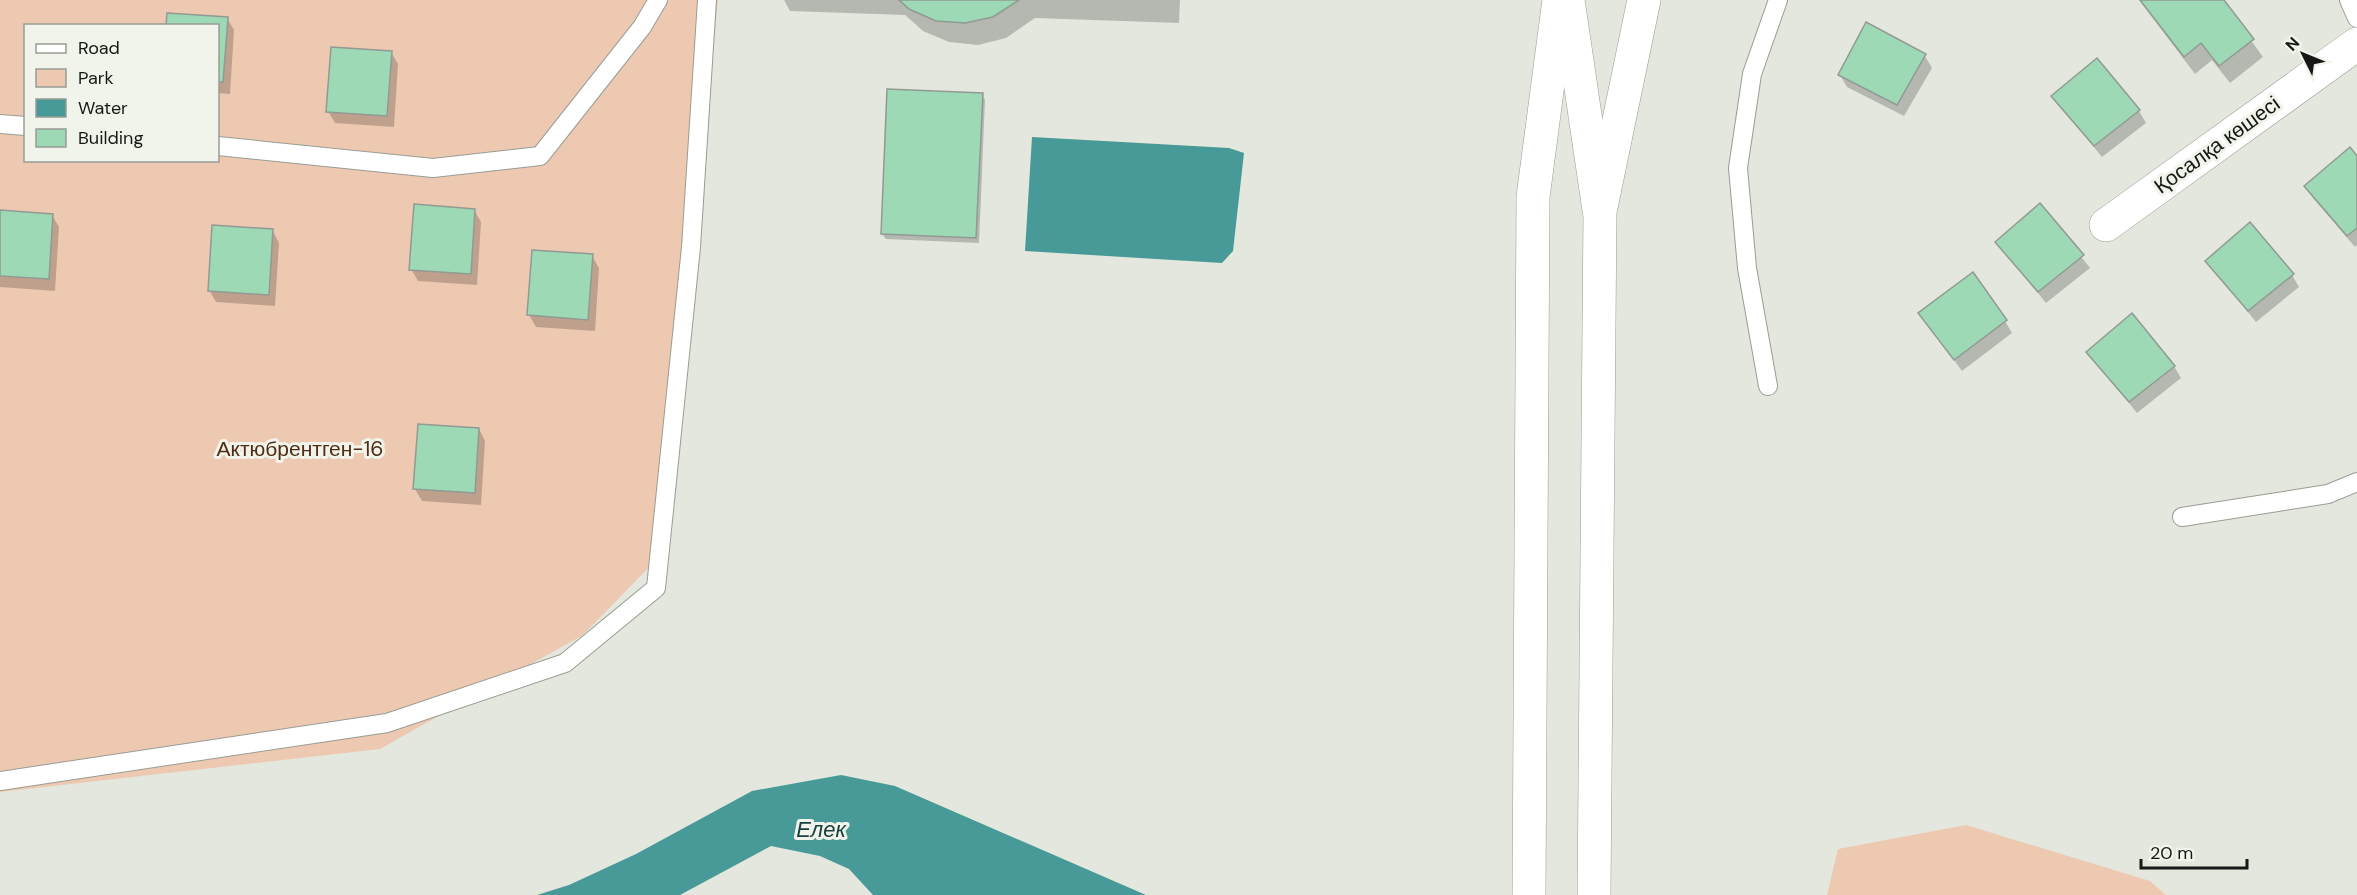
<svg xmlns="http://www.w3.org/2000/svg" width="2357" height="895" font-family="'DM Sans',sans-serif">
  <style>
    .green { fill: #eec9b1; fill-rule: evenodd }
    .water { fill: #479a97 }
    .shadow { fill: #0003 }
    .building { fill: #9dd9b4; stroke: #919a94; stroke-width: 1.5 }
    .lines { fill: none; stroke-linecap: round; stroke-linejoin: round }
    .service-casing { stroke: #999d94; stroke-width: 20 }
    .minor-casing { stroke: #999d94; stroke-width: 34 }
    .tertiary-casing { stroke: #999d94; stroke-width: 34 }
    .trunk-casing { stroke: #999d94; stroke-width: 34 }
    .service { stroke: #fff; stroke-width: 18 }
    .minor { stroke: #fff; stroke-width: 33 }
    .tertiary { stroke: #fff; stroke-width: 33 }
    .trunk { stroke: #fff; stroke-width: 33 }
    .labels { text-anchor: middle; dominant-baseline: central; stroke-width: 6; stroke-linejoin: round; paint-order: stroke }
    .street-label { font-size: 21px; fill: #171815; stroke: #f0f4ea }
    .park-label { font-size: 21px; fill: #522d13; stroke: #f0f4ea }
    .water-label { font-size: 22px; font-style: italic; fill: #19403e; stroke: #f0f4ea }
  </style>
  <rect width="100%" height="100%" fill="#e3e7dd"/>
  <!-- green -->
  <path class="green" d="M 0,0 L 718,0 L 663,553 L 583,635 L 380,749 L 0,792 ZM 26,26 L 218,26 L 218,160 L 26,160 Z
    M 1966,825 L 2150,881 L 2166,895 L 1827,895 L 1838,849 Z"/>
  <!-- water -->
  <path class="water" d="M 1032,137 L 1229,148 L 1244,153 L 1233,251 L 1222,263 L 1025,251 Z
    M 841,775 L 895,786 L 1146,895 L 873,895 L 849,869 L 820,856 L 771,846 L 680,895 L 537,895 L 569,885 L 636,854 L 752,791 Z"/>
  <!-- shadow -->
  <path class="shadow" d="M 784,0 L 1180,0 L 1179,23 L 1035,18 L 1006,38 L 978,45 L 949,42 L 923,31 L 905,15 L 790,11 Z
    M 2139,0 L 2222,0 L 2263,57 L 2230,83 L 2212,60 L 2195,74 Z
    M 227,18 L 234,30 L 230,94 L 218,93 L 218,26 Z
    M 391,52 L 398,64 L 394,127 L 335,123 L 328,111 Z
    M 1925,56 L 1932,68 L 1904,116 L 1847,87 L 1840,75 Z
    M 982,95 L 985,100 L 979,243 L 886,239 L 882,234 Z
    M 2053,97 L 2139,111 L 2146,123 L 2102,157 Z
    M 2357,158 L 2357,245 L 2355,247 L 2313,198 L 2306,186 Z
    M 2040,205 L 2090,268 L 2046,303 L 1997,242 Z
    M 474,210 L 481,222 L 477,285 L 418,281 L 411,269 Z
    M 0,212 L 52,215 L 59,227 L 55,291 L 0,287 Z
    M 273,231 L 279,243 L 275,306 L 216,302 L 209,290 Z
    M 592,256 L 599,268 L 595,331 L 536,327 L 529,315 Z
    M 2207,261 L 2292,275 L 2299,287 L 2256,322 Z
    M 1920,314 L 2005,321 L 2012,333 L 1962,371 Z
    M 2088,352 L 2174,366 L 2181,378 L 2137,413 Z
    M 479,429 L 485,441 L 481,505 L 422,501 L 415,489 Z"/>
  <!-- building -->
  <path class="building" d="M 899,0 L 1019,0 L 993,17 L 965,23 L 936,21 L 909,9 Z
    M 2140,0 L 2224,0 L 2254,39 L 2219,66 L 2201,43 L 2184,57 Z
    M 167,13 L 228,17 L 223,82 L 218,82 L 218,26 L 166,26 Z
    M 1866,22 L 1926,54 L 1897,105 L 1838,75 Z
    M 331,47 L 392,51 L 387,116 L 326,112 Z
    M 2097,58 L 2140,110 L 2094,146 L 2051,96 Z
    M 887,89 L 983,93 L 976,238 L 881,234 Z
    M 2350,147 L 2357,156 L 2357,228 L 2347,236 L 2304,186 Z
    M 2040,203 L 2084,255 L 2038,292 L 1995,242 Z
    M 414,204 L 475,209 L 471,274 L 409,270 Z
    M 0,210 L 53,214 L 49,279 L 0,276 Z
    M 2250,222 L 2294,274 L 2248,311 L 2205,261 Z
    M 212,225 L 273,229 L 269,295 L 208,291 Z
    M 532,250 L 593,254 L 588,320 L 527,315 Z
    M 1973,272 L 2007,320 L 1954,360 L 1918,313 Z
    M 2132,313 L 2175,366 L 2129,402 L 2086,352 Z
    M 418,424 L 479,428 L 475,493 L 413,489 Z"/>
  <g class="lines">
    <!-- service casing -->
    <g class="service-casing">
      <path id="service" d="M 2349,0 L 2357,18
        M 0,124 L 26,126
        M 218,146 L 433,168 L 540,156 L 642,27 L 658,0
        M 1768,386 L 1747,268 L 1738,168 L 1752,74 L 1778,0
        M 2182,517 L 2328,494 L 2357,482
        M 0,781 L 387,723 L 565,663 L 656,588 L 691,247 L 707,0"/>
    </g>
    <!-- minor casing -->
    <g class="minor-casing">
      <path id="minor" d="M 2106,225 L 2357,44"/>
    </g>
    <!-- tertiary casing -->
    <g class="tertiary-casing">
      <path id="tertiary" d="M 1568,0 L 1599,210"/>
    </g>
    <!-- trunk casing -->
    <g class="trunk-casing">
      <path id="trunk" d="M 1529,895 L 1533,197 L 1559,0
        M 1594,895 L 1600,212 L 1644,0"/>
    </g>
    <!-- service -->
    <use href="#service" class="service"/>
    <!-- minor -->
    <use href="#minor" class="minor"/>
    <!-- tertiary -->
    <use href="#tertiary" class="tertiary"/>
    <!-- trunk -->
    <use href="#trunk" class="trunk"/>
  </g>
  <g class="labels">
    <!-- street labels -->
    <g class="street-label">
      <text transform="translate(2217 145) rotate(-36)">Қосалқа көшесі</text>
    </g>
    <!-- park labels -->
    <g class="park-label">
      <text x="300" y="449">Актюбрентген-16</text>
    </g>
    <!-- water labels -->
    <g class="water-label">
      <text x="821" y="829">Елек</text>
    </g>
  </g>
  <!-- legend -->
  <rect x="24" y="24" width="195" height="138" fill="#f0f4ea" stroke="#999c95" stroke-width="1.5"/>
  <rect x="36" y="44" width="30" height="9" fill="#ffffff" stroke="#999c95" stroke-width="1.5"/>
  <text x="78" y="54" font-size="18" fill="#171815">Road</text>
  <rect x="36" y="69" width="30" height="18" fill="#eec9b1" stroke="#999c95" stroke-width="1.5"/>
  <text x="78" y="84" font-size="18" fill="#171815">Park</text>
  <rect x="36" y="99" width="30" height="18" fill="#479a97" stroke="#999c95" stroke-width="1.5"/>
  <text x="78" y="114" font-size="18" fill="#171815">Water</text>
  <rect x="36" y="129" width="30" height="18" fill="#9dd9b4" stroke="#999c95" stroke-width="1.5"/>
  <text x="78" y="144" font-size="18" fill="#171815">Building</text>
  <!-- north arrow -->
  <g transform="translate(2303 54) rotate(313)" stroke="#f0f4ea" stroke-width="4.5" paint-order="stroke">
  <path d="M0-4.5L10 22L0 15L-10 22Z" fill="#171815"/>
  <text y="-9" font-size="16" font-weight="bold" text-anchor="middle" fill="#171815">N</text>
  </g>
  <!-- scale -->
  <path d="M2141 859v9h106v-9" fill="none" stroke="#171815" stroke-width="3"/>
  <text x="2150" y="859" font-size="18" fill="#171815" stroke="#f0f4ea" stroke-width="4.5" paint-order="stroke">20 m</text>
</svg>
